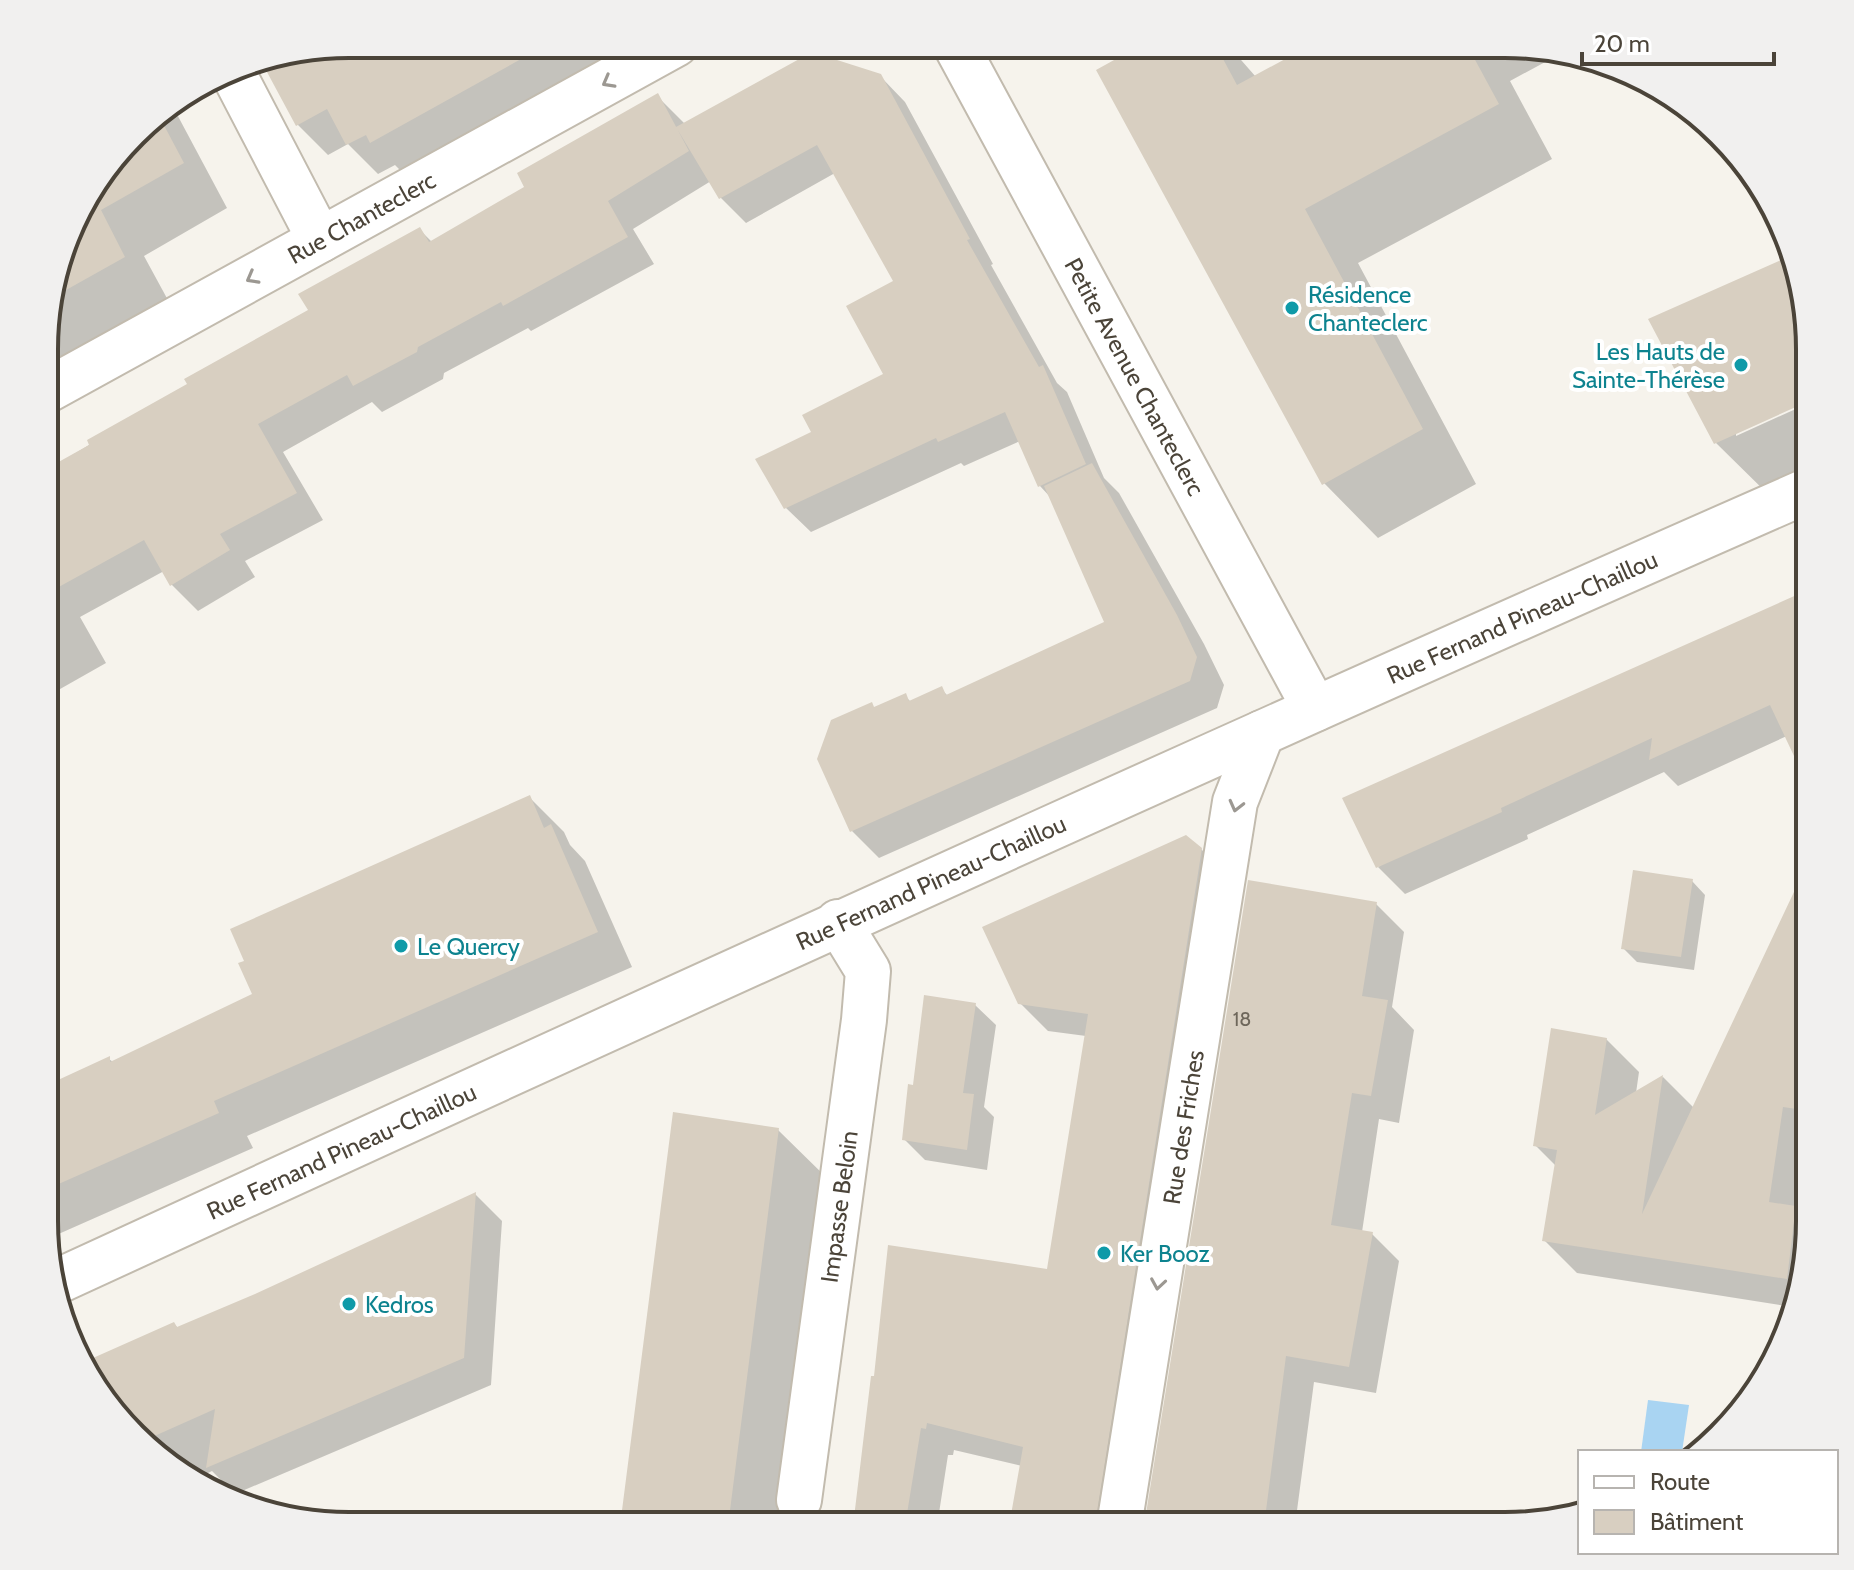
<svg xmlns="http://www.w3.org/2000/svg" width="1854" height="1570" font-family="Cabin,sans-serif">
  <style>
    .water { fill: #a9d4f2 }
    .shadow { fill: #0003 }
    .building { fill: #d8cfc1 }
    .lines { fill: none; stroke-linecap: round; stroke-linejoin: round }
    .minor-casing { stroke: #c2bbae; stroke-width: 48 }
    .minor { stroke: #fff; stroke-width: 44 }
    .oneway { stroke: #9c9892 }
    .culture-dot { fill: #0f9aa8; stroke: #fff; stroke-width: 3 }
    .labels { text-anchor: middle; dominant-baseline: central; stroke-width: 8; stroke-linejoin: round; paint-order: stroke }
    .number-label { font-size: 20px; fill: #6e675b }
    .street-label { font-size: 24px; fill: #4b4439; stroke: #fff }
    .culture-label { font-size: 24px; fill: #0d838f; stroke: #fff; text-anchor: start }
    .rim { fill: none; stroke: #4b4439; stroke-width: 4 }
  </style>
  <rect width="100%" height="100%" fill="#f6f3ec"/>
  <!-- water -->
  <path class="water" d="M 1648,1400 L 1689,1405 L 1682,1452 L 1641,1452 Z"/>
  <!-- shadow -->
  <path class="shadow" d="M 349,44 L 610,44 L 614,53 L 402,172 L 395,165 L 378,174 L 348,144 L 328,155 L 298,125 L 263,58 Z
    M 1148,44 L 1227,44 L 1256,77 L 1315,45 L 1525,45 L 1560,54 L 1510,81 L 1552,159 L 1358,263 L 1476,484 L 1378,538 L 1324,483 Z
    M 880,76 L 905,102 L 993,264 L 991,265 L 1057,383 L 1067,392 L 1104,478 L 1119,493 L 1204,644 L 1224,685 L 1217,708 L 879,858 L 852,831 L 875,709 L 905,696 L 911,702 L 941,689 L 948,696 L 1107,623 L 1052,499 L 1040,486 L 1020,441 L 964,466 L 961,463 L 811,532 L 786,508 L 814,433 L 886,375 L 895,282 L 835,173 L 746,223 L 721,198 L 711,181 L 633,229 L 654,264 L 531,331 L 528,328 L 444,373 L 443,379 L 382,412 L 372,402 L 283,452 L 323,520 L 245,561 L 255,577 L 198,611 L 171,584 L 164,571 L 80,617 L 106,663 L 46,697 L 46,471 L 311,311 L 419,229 L 433,243 L 527,188 L 657,96 L 685,124 Z
    M 172,105 L 227,208 L 144,256 L 169,302 L 47,371 L 47,309 L 85,197 L 148,119 Z
    M 1790,258 L 1809,328 L 1809,398 L 1736,432 L 1736,436 L 1809,403 L 1809,491 L 1779,505 L 1716,443 Z
    M 1810,590 L 1789,735 L 1678,786 L 1664,772 L 1527,835 L 1528,839 L 1405,894 L 1378,867 Z
    M 530,798 L 564,832 L 570,845 L 585,861 L 632,967 L 247,1136 L 253,1148 L 45,1240 L 45,1088 L 109,1059 L 113,1062 L 254,995 Z
    M 1201,849 L 1229,877 L 1125,1526 L 1011,1526 L 1022,1466 L 954,1450 L 953,1455 L 948,1455 L 937,1526 L 854,1526 L 873,1378 L 1048,1271 L 1086,1036 L 1048,1031 L 1020,1003 Z
    M 1692,881 L 1705,895 L 1694,970 L 1637,962 L 1624,949 Z
    M 1376,904 L 1404,932 L 1392,1007 L 1414,1030 L 1399,1123 L 1379,1119 L 1362,1232 L 1372,1234 L 1399,1261 L 1376,1393 L 1314,1382 L 1296,1518 L 1303,1525 L 1146,1526 Z
    M 1810,959 L 1810,1176 L 1804,1217 L 1810,1222 L 1793,1307 L 1577,1273 L 1544,1240 L 1556,1166 L 1535,1145 L 1606,1039 L 1639,1072 L 1636,1093 L 1663,1077 L 1694,1108 Z
    M 975,1005 L 996,1025 L 984,1107 L 994,1117 L 987,1170 L 925,1160 L 904,1139 L 914,1087 Z
    M 778,1130 L 828,1179 L 783,1526 L 622,1526 Z
    M 475,1194 L 502,1221 L 491,1385 L 235,1494 L 212,1471 L 196,1479 L 133,1436 L 84,1364 L 174,1324 L 178,1328 L 256,1296 Z"/>
  <!-- building -->
  <path class="building" d="M 349,44 L 548,44 L 370,143 L 366,135 L 346,145 L 327,109 L 296,126 L 260,59 Z
    M 1143,44 L 1215,44 L 1237,85 L 1311,45 L 1467,45 L 1499,104 L 1305,209 L 1423,429 L 1322,485 L 1096,70 Z
    M 812,52 L 881,74 L 970,239 L 967,240 L 1039,367 L 1043,365 L 1086,464 L 1038,487 L 1005,412 L 938,442 L 936,438 L 784,509 L 755,459 L 811,432 L 802,415 L 883,374 L 846,306 L 893,281 L 817,145 L 719,199 L 676,127 Z
    M 658,93 L 689,151 L 608,201 L 628,237 L 503,306 L 501,302 L 418,347 L 417,352 L 353,386 L 347,375 L 258,424 L 297,493 L 220,534 L 230,550 L 170,586 L 144,540 L 46,594 L 46,469 L 89,445 L 87,440 L 187,384 L 184,379 L 308,310 L 298,294 L 420,227 L 429,242 L 524,187 L 517,173 Z
    M 158,114 L 184,163 L 101,210 L 125,257 L 50,299 L 85,197 L 148,119 Z
    M 1790,256 L 1809,328 L 1809,401 L 1714,444 L 1648,319 Z
    M 1092,463 L 1177,615 L 1197,657 L 1190,681 L 850,832 L 817,759 L 831,720 L 872,702 L 874,707 L 906,693 L 909,701 L 942,686 L 946,695 L 1104,622 L 1044,486 Z
    M 1810,589 L 1810,790 L 1770,705 L 1649,760 L 1652,738 L 1501,808 L 1502,812 L 1376,868 L 1342,798 Z
    M 530,795 L 544,828 L 551,824 L 598,932 L 214,1101 L 219,1113 L 45,1190 L 45,1086 L 110,1056 L 110,1062 L 252,994 L 238,963 L 244,961 L 230,929 Z
    M 1186,835 L 1202,848 L 1095,1526 L 1009,1526 L 1023,1447 L 927,1423 L 926,1429 L 921,1428 L 905,1526 L 853,1526 L 871,1376 L 874,1376 L 888,1245 L 1047,1269 L 1088,1014 L 1018,1004 L 982,927 Z
    M 1810,858 L 1810,1111 L 1783,1107 L 1769,1202 L 1796,1206 L 1787,1279 L 1542,1241 L 1557,1150 L 1533,1146 L 1551,1028 L 1607,1038 L 1595,1115 L 1663,1075 L 1642,1214 Z
    M 1633,870 L 1693,879 L 1681,957 L 1621,949 Z
    M 1248,880 L 1377,902 L 1362,996 L 1388,1000 L 1371,1096 L 1352,1093 L 1331,1225 L 1373,1232 L 1349,1367 L 1286,1356 L 1264,1526 L 1144,1526 Z
    M 924,995 L 976,1003 L 963,1093 L 974,1094 L 967,1150 L 902,1140 L 908,1084 L 913,1085 Z
    M 673,1112 L 779,1128 L 728,1526 L 620,1526 Z
    M 476,1192 L 464,1358 L 206,1468 L 215,1409 L 141,1442 L 133,1436 L 84,1362 L 174,1322 L 177,1327 L 255,1294 Z"/>
  <g class="lines">
    <!-- minor casing -->
    <g class="minor-casing">
      <g id="minor">
        <path id="s1" d="M 955,44 L 1315,709"/>
        <path d="M 232,71 L 320,240"/>
        <path id="s2" d="M 46,391 L 676,44"/>
        <path id="s3" d="M 54,1283 C 638,1014 1221,748 1809,490"/>
        <path id="s4" d="M 799,1500 L 864,1020 L 868,971 L 838,922"/>
        <path id="s5" d="M 1119,1526 L 1235,802 L 1262,733"/>
      </g>
    </g>
    <!-- minor -->
    <use href="#minor" class="minor"/>
  </g>
  <!-- one-way arrows -->
  <defs><path id="oneway-chevron" d="M-2-3.5L2.5 0L-2 3.5" fill="none" stroke-width="1.6" stroke-linecap="round" stroke-linejoin="round" transform="scale(2)"/></defs>
  <g class="oneway">
    <use href="#oneway-chevron" transform="translate(608 82) rotate(151)"/>
    <use href="#oneway-chevron" transform="translate(252 278) rotate(151)"/>
    <use href="#oneway-chevron" transform="translate(1236 806) rotate(104)"/>
    <use href="#oneway-chevron" transform="translate(1158 1284) rotate(99)"/>
  </g>
  <!-- markers -->
  <g class="culture-dot">
    <circle cx="1292" cy="308" r="8"/>
    <circle cx="1741" cy="365" r="8"/>
    <circle cx="401" cy="946" r="8"/>
    <circle cx="1104" cy="1253" r="8"/>
    <circle cx="349" cy="1304" r="8"/>
  </g>
  <g class="labels">
    <!-- number labels -->
    <g class="number-label">
      <text x="1242" y="1019">18</text>
    </g>
    <!-- street labels -->
    <g class="street-label">
      <text stroke="none"><textPath href="#s2" startOffset="360">Rue Chanteclerc</textPath></text>
      <text stroke="none"><textPath href="#s1" startOffset="378">Petite Avenue Chanteclerc</textPath></text>
      <text stroke="none"><textPath href="#s3" startOffset="1612">Rue Fernand Pineau-Chaillou</textPath></text>
      <text stroke="none"><textPath href="#s3" startOffset="964">Rue Fernand Pineau-Chaillou</textPath></text>
      <text stroke="none"><textPath href="#s5" startOffset="404">Rue des Friches</textPath></text>
      <text stroke="none"><textPath href="#s3" startOffset="316">Rue Fernand Pineau-Chaillou</textPath></text>
      <text stroke="none"><textPath href="#s4" startOffset="296">Impasse Beloin</textPath></text>
    </g>
    <!-- culture labels -->
    <g class="culture-label">
      <text x="1308" y="294">Résidence<tspan x="1308" dy="28">Chanteclerc</tspan></text>
      <text x="1725" y="351" text-anchor="end">Les Hauts de<tspan x="1725" dy="28">Sainte-Thérèse</tspan></text>
      <text x="417" y="946">Le Quercy</text>
      <text x="1120" y="1253">Ker Booz</text>
      <text x="365" y="1304">Kedros</text>
    </g>
  </g>
  <!-- crop -->
  <path d="M0 0H1854V1570H0ZM349 58H1505A291 291 0 0 1 1796 349V1221A291 291 0 0 1 1505 1512H349A291 291 0 0 1 58 1221V349A291 291 0 0 1 349 58Z" fill="#f1f0ef" fill-rule="evenodd"/>
  <path class="rim" d="M349 58H1505A291 291 0 0 1 1796 349V1221A291 291 0 0 1 1505 1512H349A291 291 0 0 1 58 1221V349A291 291 0 0 1 349 58Z"/>
  <!-- legend -->
  <rect x="1578" y="1450" width="260" height="104" fill="#ffffff" stroke="#b7b4b0" stroke-width="2"/>
  <rect x="1594" y="1476" width="40" height="12" fill="#ffffff" stroke="#b7b4b0" stroke-width="2"/>
  <text x="1650" y="1490" font-size="24" fill="#4b4439">Route</text>
  <rect x="1594" y="1510" width="40" height="24" fill="#d8cfc1" stroke="#b7b4b0" stroke-width="2"/>
  <text x="1650" y="1530" font-size="24" fill="#4b4439">Bâtiment</text>
  <!-- scale -->
  <path d="M1582 52v12h192v-12" fill="none" stroke="#4b4439" stroke-width="4"/>
  <text x="1594" y="52" font-size="24" fill="#4b4439" stroke="#ffffff" stroke-width="6" paint-order="stroke">20 m</text>
</svg>
